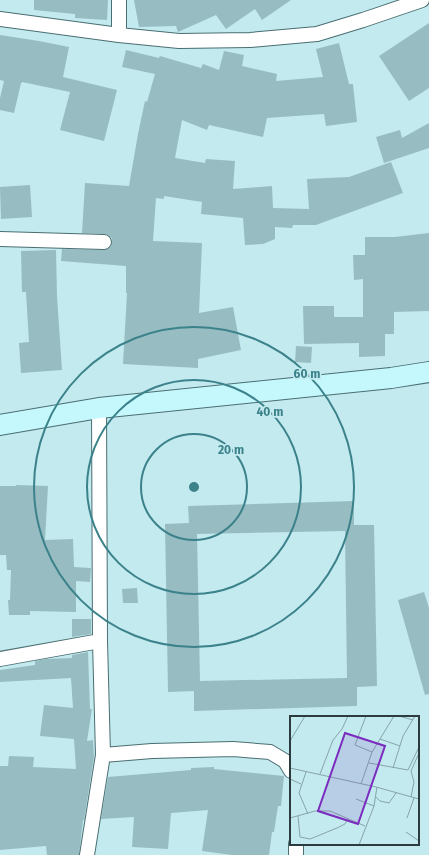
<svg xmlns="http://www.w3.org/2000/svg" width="429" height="855" font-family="'Fira Sans',sans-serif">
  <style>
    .building { fill: #97bdc2; fill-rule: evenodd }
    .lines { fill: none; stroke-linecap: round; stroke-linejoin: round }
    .street-casing { stroke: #4a6e72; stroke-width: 16 }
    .secondary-casing { stroke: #4a6e72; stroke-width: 22 }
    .street { stroke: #fff; stroke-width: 14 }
    .secondary { stroke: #c5f8fd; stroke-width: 20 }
    .ring { fill: none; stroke: #3b828a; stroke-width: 2 }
    .inset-road { fill: none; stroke: #87a4a8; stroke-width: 1 }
    .view { fill: #7b2cbf; fill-opacity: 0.15; stroke: #7b2cbf; stroke-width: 2 }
    .inset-edge { fill: none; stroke: #2c3c3e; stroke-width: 2 }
    .centre { fill: #3b828a; stroke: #c3eaef; stroke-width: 2 }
    .ring-label { font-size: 12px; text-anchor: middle; font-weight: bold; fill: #3b828a; stroke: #c3eaef; stroke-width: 3.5; stroke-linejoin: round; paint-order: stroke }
  </style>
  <rect width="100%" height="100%" fill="#c3eaef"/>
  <!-- building -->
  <path class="building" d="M 34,0 L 108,0 L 107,20 L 75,18 L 75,14 L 34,10 Z
    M 134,0 L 291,0 L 262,20 L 255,9 L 226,29 L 216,15 L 178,32 L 176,26 L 139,27 Z
    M 429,23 L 429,88 L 409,101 L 379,56 Z
    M 0,35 L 39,41 L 69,47 L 63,77 L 117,90 L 104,141 L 60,130 L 70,92 L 22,82 L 22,83 L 21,83 L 14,113 L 0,110 L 0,98 L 4,81 L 0,80 Z
    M 339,43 L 349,84 L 353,84 L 357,122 L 326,126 L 324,114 L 267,118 L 263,137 L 209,125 L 207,130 L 182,120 L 175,158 L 205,163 L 206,159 L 235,161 L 233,189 L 272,186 L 273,208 L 309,209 L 307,179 L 349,177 L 391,162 L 403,193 L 316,225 L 293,225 L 292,228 L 275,227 L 275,239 L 263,244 L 245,245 L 243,218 L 201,214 L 202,202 L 164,196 L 164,199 L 156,198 L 153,241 L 202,243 L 199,313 L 233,307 L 241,350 L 198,359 L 198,368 L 123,364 L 127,293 L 126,293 L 126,266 L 61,261 L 62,249 L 104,250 L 108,249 L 111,246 L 112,242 L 112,238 L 108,235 L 104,234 L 82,233 L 85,183 L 129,186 L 138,134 L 145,101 L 147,102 L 155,74 L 122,67 L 126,50 L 159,58 L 160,56 L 201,68 L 203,64 L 219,70 L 224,51 L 244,55 L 242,66 L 277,74 L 276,81 L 323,77 L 316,49 Z
    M 429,123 L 429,148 L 384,163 L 376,137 L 400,130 L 402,138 Z
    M 30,185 L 32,217 L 1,219 L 0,187 Z
    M 429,233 L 429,311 L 394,312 L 394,334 L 385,334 L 385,356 L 359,357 L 359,343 L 304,344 L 303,306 L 334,306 L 334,317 L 363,317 L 363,279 L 354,280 L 353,255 L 365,255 L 365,237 L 395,237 Z
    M 56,250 L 57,296 L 62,370 L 21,373 L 19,343 L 29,342 L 26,292 L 22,292 L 21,251 Z
    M 296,346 L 312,347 L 311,363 L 295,362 Z
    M 16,485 L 48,486 L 45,540 L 73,539 L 74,567 L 91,568 L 90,582 L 76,581 L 76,612 L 30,611 L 30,615 L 9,615 L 8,600 L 10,600 L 11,570 L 7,570 L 6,555 L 0,555 L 0,486 L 16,486 Z
    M 354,501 L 354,525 L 374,525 L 377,686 L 357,687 L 357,706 L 194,711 L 194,691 L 168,692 L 165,524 L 189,523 L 188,506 ZM 345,531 L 347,678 L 200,681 L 197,534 Z
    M 137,588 L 138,603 L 123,603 L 122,589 Z
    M 424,592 L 429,608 L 429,694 L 425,695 L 398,600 Z
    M 72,619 L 91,619 L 91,634 L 72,637 Z
    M 88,652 L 90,709 L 92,709 L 87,741 L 93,740 L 94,757 L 84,820 L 83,820 L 79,855 L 47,855 L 46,846 L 0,850 L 0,766 L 8,766 L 9,756 L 34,757 L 33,767 L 76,769 L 74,739 L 40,736 L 44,705 L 73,708 L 71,678 L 0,682 L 0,670 L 35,665 L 35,661 L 46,659 L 72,658 L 72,655 Z
    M 214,767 L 214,769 L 284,776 L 281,806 L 278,806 L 274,832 L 272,832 L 269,855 L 232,855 L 202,851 L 208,810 L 171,813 L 168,849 L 132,847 L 134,817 L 101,819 L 108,777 L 191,770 L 191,768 Z"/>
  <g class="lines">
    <!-- street casing -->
    <g class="street-casing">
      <path id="street" d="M 0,19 L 119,35 L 179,41 L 250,40 L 317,34 L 363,20 L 422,0
        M 119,35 L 119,0
        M 0,239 L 104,242
        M 0,659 L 100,641
        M 103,755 L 152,751 L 233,749 L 270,752 L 285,761 L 291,771
        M 87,855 L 103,755 L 100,641 L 99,408
        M 296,855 L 296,844"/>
    </g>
    <!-- secondary casing -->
    <g class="secondary-casing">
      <path id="secondary" d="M 0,425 L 99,408 L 391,378 L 429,372"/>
    </g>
    <!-- street -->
    <use href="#street" class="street"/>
    <!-- secondary -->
    <use href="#secondary" class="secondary"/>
  </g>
  <!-- distance rings -->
  <g class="ring">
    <circle cx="194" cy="487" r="53"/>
    <circle cx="194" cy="487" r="107"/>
    <circle cx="194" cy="487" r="160"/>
  </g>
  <!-- overview -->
  <g transform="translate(290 716)">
    <rect width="129" height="129" fill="#c3eaef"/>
    <path class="inset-road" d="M 76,0 L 65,29 L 82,36M 109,0 L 123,4M 90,23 L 110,30M 0,25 L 15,0M 79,47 L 118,54 L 129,31M 0,52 L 86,71 L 129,83M 103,52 L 113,20 L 125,0M 16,56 L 9,77 L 18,98M 30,58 L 43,24 L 52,13 L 58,0M 0,63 L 11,68M 71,68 L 82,36 L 104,0M 86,81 L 90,85 L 99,87 L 106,77M 121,81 L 124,66 L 121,55 L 129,37M 66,83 L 84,90M 8,100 L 10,121 L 20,123 L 47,112 L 55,108 L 58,102M 0,102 L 25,95 L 40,95 L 75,110M 117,102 L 124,82M 116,116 L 129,125M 69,129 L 84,90 L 87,71"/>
    <path class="view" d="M 55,17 L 95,30 L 68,108 L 28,95 Z"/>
    <rect width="129" height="129" class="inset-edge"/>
  </g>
  <circle cx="194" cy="487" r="6" class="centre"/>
  <g class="ring-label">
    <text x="307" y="378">60 m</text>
    <text x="270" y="416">40 m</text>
    <text x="231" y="454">20 m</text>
  </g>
</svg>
